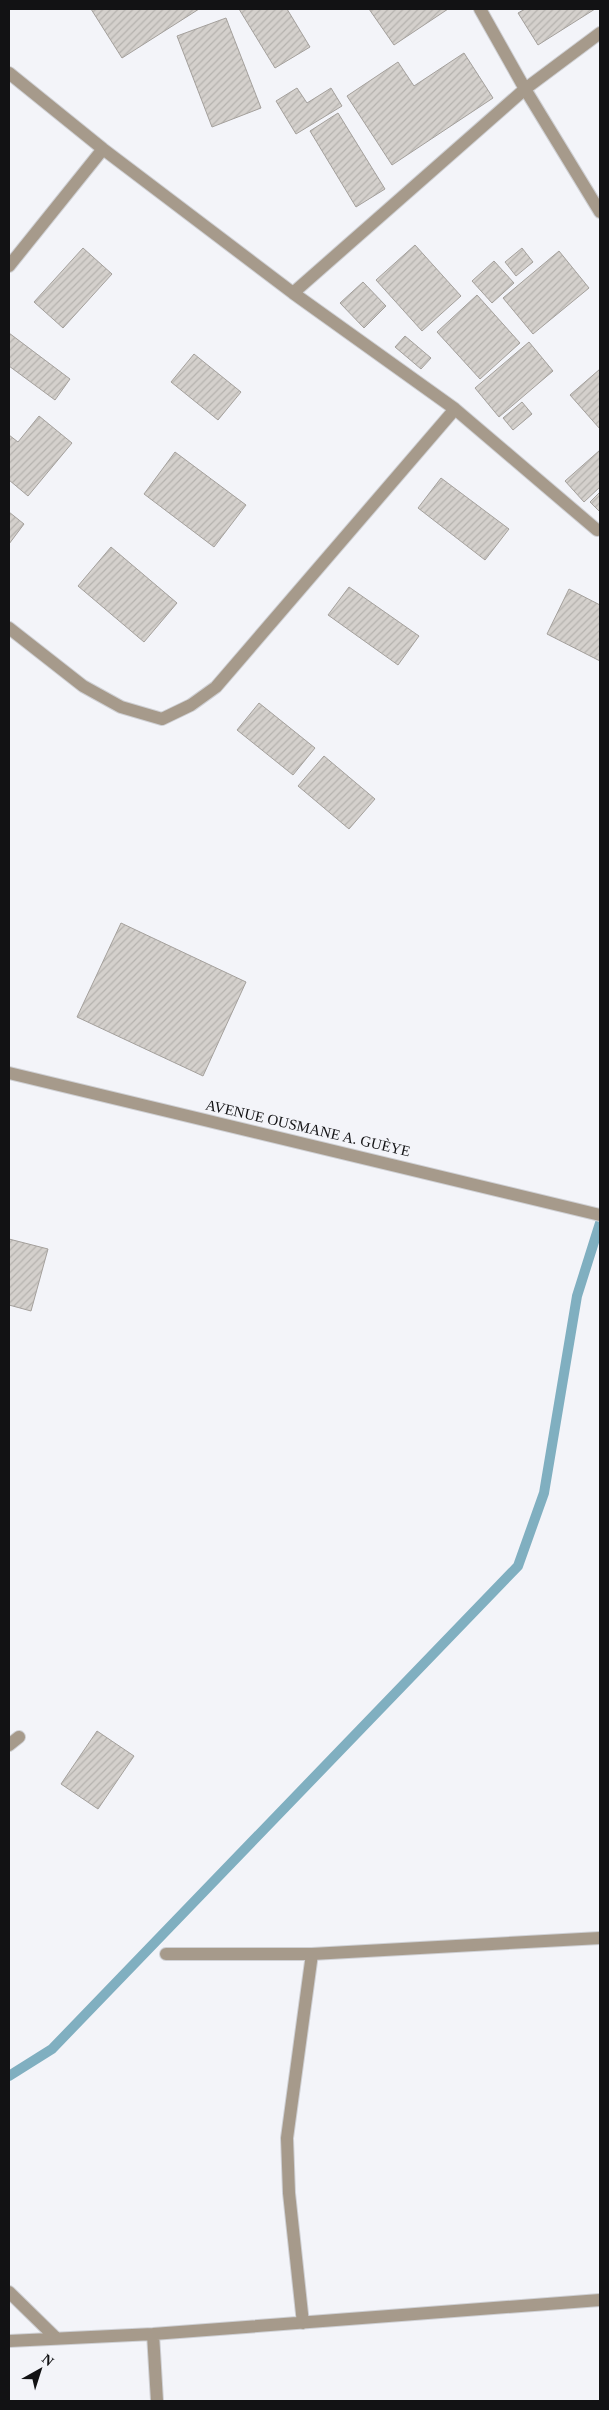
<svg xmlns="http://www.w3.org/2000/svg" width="609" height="2410" font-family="Georgia,serif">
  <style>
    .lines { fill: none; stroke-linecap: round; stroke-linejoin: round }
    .stream { stroke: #80afc0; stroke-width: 10 }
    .building { fill: url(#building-hatch); stroke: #a4a09c }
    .minor-casing { stroke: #cfd0d4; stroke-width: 14 }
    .tertiary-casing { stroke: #cfd0d4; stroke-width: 14 }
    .minor { stroke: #a69a8b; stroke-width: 12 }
    .tertiary { stroke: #a69a8b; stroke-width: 12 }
    .labels { text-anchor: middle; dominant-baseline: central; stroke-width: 4; stroke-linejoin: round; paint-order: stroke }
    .street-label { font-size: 15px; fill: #121214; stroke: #f3f4f9 }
  </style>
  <defs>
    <pattern id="building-hatch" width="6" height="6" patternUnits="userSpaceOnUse" patternTransform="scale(1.25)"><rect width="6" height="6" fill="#d4d0cc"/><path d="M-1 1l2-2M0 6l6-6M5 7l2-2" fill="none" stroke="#b5b2ae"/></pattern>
  </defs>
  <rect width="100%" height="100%" fill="#f3f4f9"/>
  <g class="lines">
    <!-- stream -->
    <path class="stream" d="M 9,2076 L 52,2049 L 518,1566 L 544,1493 L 577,1296 L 600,1223"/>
  </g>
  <!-- building -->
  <path class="building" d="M 91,9 L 199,9 L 122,58 Z
    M 239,9 L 287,9 L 310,47 L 275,68 Z
    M 369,9 L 448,9 L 394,45 Z
    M 525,9 L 595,9 L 538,45 L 518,13 Z
    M 226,18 L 261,108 L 212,127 L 177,36 Z
    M 464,53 L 493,98 L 392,165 L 347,96 L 398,62 L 414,86 Z
    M 297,88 L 307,103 L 331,88 L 342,106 L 296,134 L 276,101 Z
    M 338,113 L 385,189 L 356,207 L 310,131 Z
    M 415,245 L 461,296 L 422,331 L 376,280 Z
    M 83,248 L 112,274 L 63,328 L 34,302 Z
    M 522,248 L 533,262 L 516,276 L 505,262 Z
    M 559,251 L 589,288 L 533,334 L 503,298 Z
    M 494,261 L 514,283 L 492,303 L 472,281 Z
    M 363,282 L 386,306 L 364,328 L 340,303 Z
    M 477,295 L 520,343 L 480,379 L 437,332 Z
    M 9,333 L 70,379 L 55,400 L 9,366 Z
    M 405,336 L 431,358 L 421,369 L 395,347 Z
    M 529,342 L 553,371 L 499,417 L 475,388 Z
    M 194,354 L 241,392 L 218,420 L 171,382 Z
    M 600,369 L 600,429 L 570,395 Z
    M 522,402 L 532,414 L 513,430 L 503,418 Z
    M 39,416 L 72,443 L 28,496 L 9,480 L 9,435 L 18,442 Z
    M 600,450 L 600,487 L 584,502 L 565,481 Z
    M 175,452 L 246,505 L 214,547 L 144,494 Z
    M 441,478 L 509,529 L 485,560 L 418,508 Z
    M 600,492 L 600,512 L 590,502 Z
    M 9,512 L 24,524 L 9,544 Z
    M 111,547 L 177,603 L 144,642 L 78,586 Z
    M 349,587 L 419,636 L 398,665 L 328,615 Z
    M 569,589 L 600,605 L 600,661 L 547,634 Z
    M 259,703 L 315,748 L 293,775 L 237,730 Z
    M 324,756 L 375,799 L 349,829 L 298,786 Z
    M 121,923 L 246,982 L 203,1076 L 77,1017 Z
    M 9,1239 L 48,1249 L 31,1311 L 9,1305 Z
    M 97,1731 L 134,1756 L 98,1809 L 61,1784 Z"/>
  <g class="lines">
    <!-- minor casing -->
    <g class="minor-casing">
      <path id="minor" d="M 480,9 L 525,89 L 600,212
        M 9,73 L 103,149 L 293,293 L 455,409 L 597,530
        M 9,266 L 103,149
        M 293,293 L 525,89 L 600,33
        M 9,628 L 83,686 L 121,707 L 162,719 L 191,705 L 216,687 L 455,409
        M 9,1745 L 19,1737
        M 166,1954 L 312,1954 L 600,1938
        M 9,2292 L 55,2337
        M 303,2323 L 289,2193 L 287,2138 L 312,1954
        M 153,2334 L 157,2401
        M 9,2341 L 153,2334 L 600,2300"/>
    </g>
    <!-- tertiary casing -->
    <g class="tertiary-casing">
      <path id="tertiary" d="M 9,1073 L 600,1215"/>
    </g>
    <!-- minor -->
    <use href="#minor" class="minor"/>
    <!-- tertiary -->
    <use href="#tertiary" class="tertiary"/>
  </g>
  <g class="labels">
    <!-- street labels -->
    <g class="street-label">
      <text transform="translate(308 1128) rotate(13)">AVENUE OUSMANE A. GUÈYE</text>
    </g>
  </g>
  <!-- border -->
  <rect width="609" height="2410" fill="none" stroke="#121214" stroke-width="20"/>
  <!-- north arrow -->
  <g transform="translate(40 2370) rotate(39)" stroke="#f3f4f9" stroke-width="4" paint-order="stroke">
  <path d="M0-4L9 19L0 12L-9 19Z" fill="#121214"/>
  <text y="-8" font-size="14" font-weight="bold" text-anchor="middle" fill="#121214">N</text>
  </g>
</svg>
